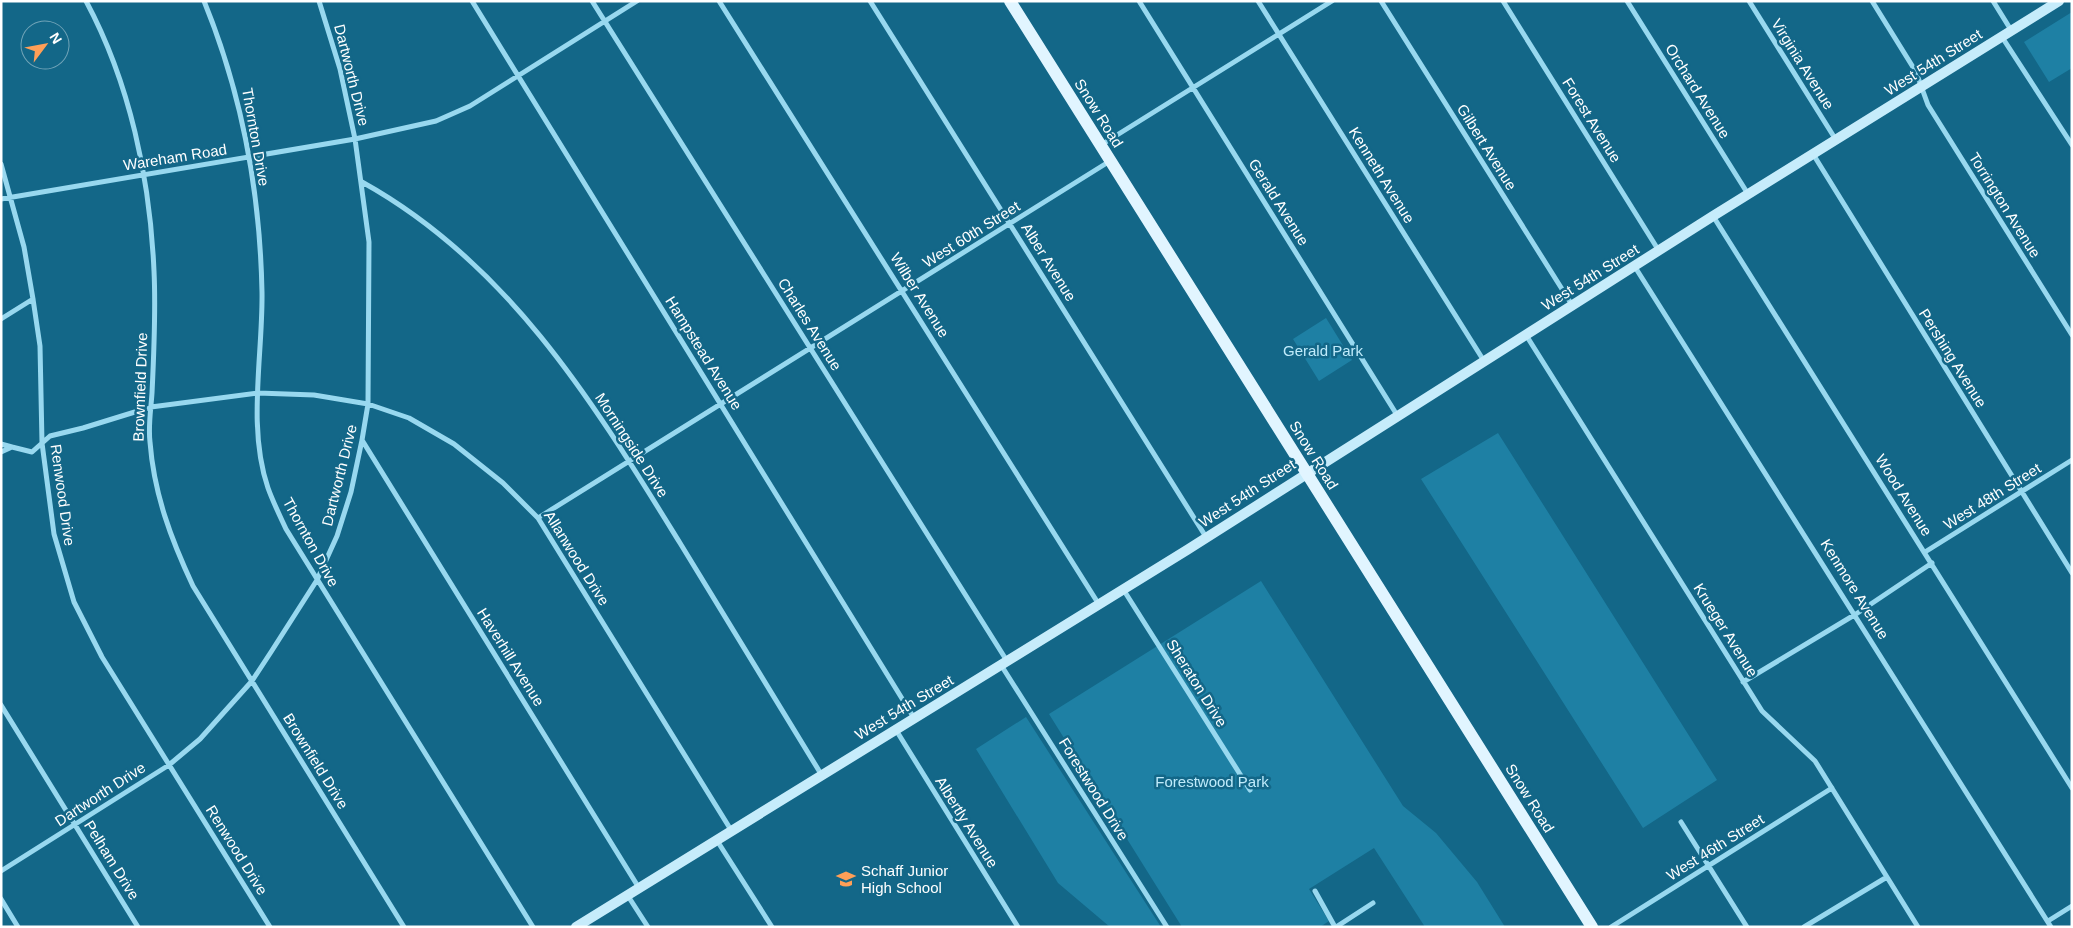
<svg xmlns="http://www.w3.org/2000/svg" width="2073" height="928" font-family="Helvetica,sans-serif">
  <style>
    .green { fill: #1e80a4 }
    .lines { fill: none; stroke-linecap: round; stroke-linejoin: round }
    .street { stroke: #98d8ef; stroke-width: 5 }
    .secondary { stroke: #c6ecfb; stroke-width: 10 }
    .primary { stroke: #e1f5ff; stroke-width: 12 }
    .labels { text-anchor: middle; dominant-baseline: central; stroke-width: 5; stroke-linejoin: round; paint-order: stroke }
    .street-label { font-size: 15px; fill: #fff; stroke: #136788 }
    .park-label { font-size: 15px; fill: #bfebfb; stroke: #136788 }
    .poi-label { font-size: 15px; fill: #fff; stroke: #136788; text-anchor: start }
  </style>
  <rect width="100%" height="100%" fill="#136788"/>
  <!-- green -->
  <path class="green" d="M 2072,12 L 2072,68 L 2049,82 L 2024,42 Z
    M 1326,318 L 1352,360 L 1319,381 L 1293,339 Z
    M 1498,433 L 1717,780 L 1643,828 L 1421,479 Z
    M 1261,581 L 1403,806 L 1436,833 L 1477,882 L 1505,927 L 1425,927 L 1374,848 L 1309,889 L 1329,921 L 1320,927 L 1182,927 L 1049,714 Z
    M 1026,717 L 1161,927 L 1110,927 L 1058,883 L 976,749 Z"/>
  <g class="lines">
    <!-- street -->
    <path class="street" d="M 86,1 C 130,83 150,179 154,271 C 156,312 154,352 152,393 C 151,409 148,426 150,442 C 154,494 171,539 193,586 L 404,927
      M 204,1 C 242,94 260,192 262,292 C 263,355 247,427 268,488 C 273,502 280,516 286,529 L 533,927
      M 472,1 L 914,718
      M 592,1 L 1007,661
      M 719,1 L 1098,603
      M 870,1 L 1206,537
      M 1139,1 L 1397,415
      M 1258,1 L 1484,361
      M 1381,1 L 1572,305
      M 1503,1 L 1659,251
      M 1627,1 L 1748,194
      M 1749,1 L 1836,140
      M 1872,1 L 1916,72 L 1928,105 L 2072,335
      M 1993,1 L 2011,30
      M 2002,37 L 2072,145
      M 1101,145 L 1332,1
      M 1813,154 L 2072,573
      M 1,164 L 24,247 L 33,299 L 40,346 L 42,443 L 54,534 L 74,602 L 102,657 L 270,927
      M 362,182 C 510,264 594,404 680,543 C 727,620 774,697 821,774
      M 1,199 L 355,139 L 436,121 L 470,106 L 637,1
      M 1713,216 L 2072,788
      M 1635,267 L 2051,927
      M 1,319 L 33,299
      M 1526,335 L 1762,711 L 1815,761 L 1918,927
      M 362,440 L 639,888
      M 1,444 L 12,447
      M 1,452 L 12,447 L 32,452 L 50,436 L 83,428 L 151,407 L 258,393 L 314,395 L 368,404 L 409,418 L 454,444 L 503,483 L 538,518 L 731,830
      M 538,518 L 1110,161
      M 1925,552 L 2072,460
      M 1123,589 L 1250,790
      M 1001,665 L 1167,927
      M 1743,682 L 1856,614 L 1932,563
      M 1,705 L 138,927
      M 896,730 L 1018,927
      M 1681,822 L 1747,927
      M 716,839 L 772,927
      M 1,871 L 169,765 L 200,739 L 252,681 L 271,652 L 317,580 L 337,536 L 351,492 L 362,440 L 368,404 L 369,242 L 355,139 L 340,69 L 319,1
      M 1315,891 L 1335,927
      M 628,896 L 648,927
      M 1,899 L 18,927
      M 2048,921 L 2072,906
      M 1336,927 L 1373,903
      M 1611,927 L 1832,788
      M 1804,927 L 1887,877"/>
    <!-- secondary -->
    <path class="secondary" d="M 576,927 L 1187,550 L 1713,216 L 2059,1"/>
    <!-- primary -->
    <path class="primary" d="M 1010,1 L 1592,927"/>
  </g>
  <!-- icons -->
  <defs>
    <g id="school-bare" transform="scale(1.5)"><path d="M0-5L7-2L0 1L-7-2ZM-4 1L0 2.5L4 1V4Q0 6-4 4Z" fill="#ff9f57" stroke="#136788" stroke-width="2.5" paint-order="stroke"/></g>
  </defs>
  <g fill-rule="evenodd">
    <use href="#school-bare" x="846" y="879"/>
  </g>
  <g class="labels">
    <!-- street labels -->
    <g class="street-label">
      <text transform="translate(1933 62) rotate(-32)">West 54th Street</text>
      <text transform="translate(1803 64) rotate(58)">Virginia Avenue</text>
      <text transform="translate(352 75) rotate(76)">Dartworth Drive</text>
      <text transform="translate(1698 91) rotate(58)">Orchard Avenue</text>
      <text transform="translate(1099 113) rotate(58)">Snow Road</text>
      <text transform="translate(1592 120) rotate(58)">Forest Avenue</text>
      <text transform="translate(256 137) rotate(80)">Thornton Drive</text>
      <text transform="translate(1487 147) rotate(58)">Gilbert Avenue</text>
      <text transform="translate(175 157) rotate(-9)">Wareham Road</text>
      <text transform="translate(1382 175) rotate(58)">Kenneth Avenue</text>
      <text transform="translate(1279 202) rotate(58)">Gerald Avenue</text>
      <text transform="translate(2005 205) rotate(58)">Torrington Avenue</text>
      <text transform="translate(971 234) rotate(-32)">West 60th Street</text>
      <text transform="translate(1049 262) rotate(58)">Alber Avenue</text>
      <text transform="translate(1590 277) rotate(-32)">West 54th Street</text>
      <text transform="translate(920 295) rotate(58)">Wilber Avenue</text>
      <text transform="translate(810 324) rotate(58)">Charles Avenue</text>
      <text transform="translate(704 353) rotate(58)">Hampstead Avenue</text>
      <text transform="translate(1953 358) rotate(58)">Pershing Avenue</text>
      <text transform="translate(140 387) rotate(-88)">Brownfield Drive</text>
      <text transform="translate(632 445) rotate(57)">Morningside Drive</text>
      <text transform="translate(1314 455) rotate(58)">Snow Road</text>
      <text transform="translate(339 475) rotate(-76)">Dartworth Drive</text>
      <text transform="translate(1247 493) rotate(-33)">West 54th Street</text>
      <text transform="translate(63 495) rotate(82)">Renwood Drive</text>
      <text transform="translate(1904 495) rotate(58)">Wood Avenue</text>
      <text transform="translate(1992 496) rotate(-32)">West 48th Street</text>
      <text transform="translate(311 542) rotate(61)">Thornton Drive</text>
      <text transform="translate(577 558) rotate(58)">Allanwood Drive</text>
      <text transform="translate(1855 589) rotate(58)">Kenmore Avenue</text>
      <text transform="translate(1726 630) rotate(58)">Krueger Avenue</text>
      <text transform="translate(511 657) rotate(58)">Haverhill Avenue</text>
      <text transform="translate(1197 683) rotate(58)">Sheraton Drive</text>
      <text transform="translate(904 707) rotate(-31)">West 54th Street</text>
      <text transform="translate(316 761) rotate(58)">Brownfield Drive</text>
      <text transform="translate(1094 789) rotate(58)">Forestwood Drive</text>
      <text transform="translate(100 794) rotate(-33)">Dartworth Drive</text>
      <text transform="translate(1530 798) rotate(58)">Snow Road</text>
      <text transform="translate(967 822) rotate(58)">Albertly Avenue</text>
      <text transform="translate(1715 847) rotate(-32)">West 46th Street</text>
      <text transform="translate(237 850) rotate(58)">Renwood Drive</text>
      <text transform="translate(112 860) rotate(58)">Pelham Drive</text>
    </g>
    <!-- park labels -->
    <g class="park-label">
      <text x="1323" y="350">Gerald Park</text>
      <text x="1212" y="781">Forestwood Park</text>
    </g>
    <!-- poi labels -->
    <g class="poi-label">
      <text x="861" y="870">Schaff Junior<tspan x="861" dy="17">High School</tspan></text>
    </g>
  </g>
  <!-- border -->
  <rect width="2073" height="928" fill="none" stroke="#ffffff" stroke-width="5"/>
  <!-- north arrow -->
  <g transform="translate(45 45) rotate(58)"><circle r="24" fill="#136788" stroke="#71a4b8"/>
  <path d="M0-4L9 19L0 12L-9 19Z" fill="#ff9f57"/>
  <text y="-8" font-size="14" font-weight="bold" text-anchor="middle" fill="#ffffff">N</text>
  </g>
</svg>
